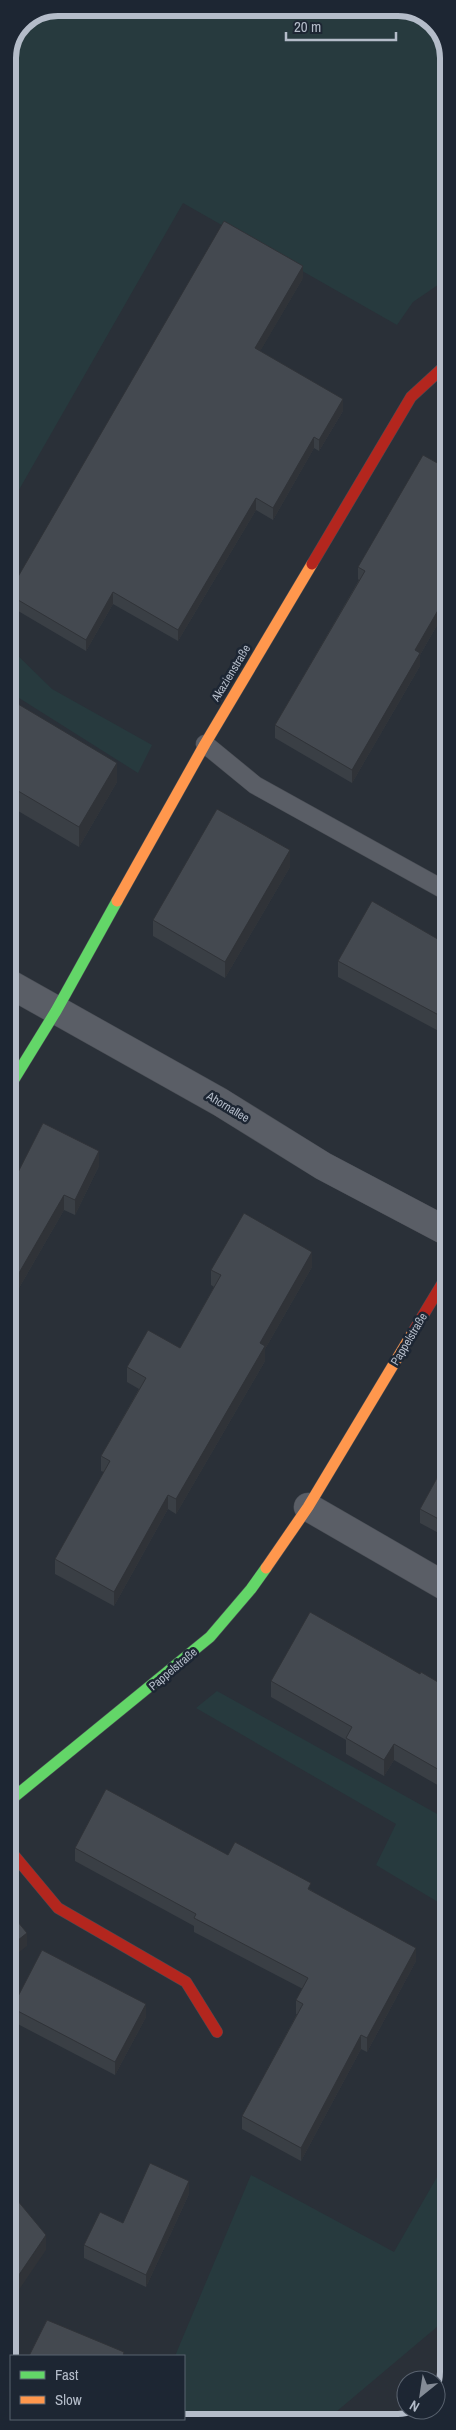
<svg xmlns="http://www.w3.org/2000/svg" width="456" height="2430" font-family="'Archivo Narrow',sans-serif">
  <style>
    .green { fill: #273a3e }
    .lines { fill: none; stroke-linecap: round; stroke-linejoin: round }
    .lane-casing { stroke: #484c53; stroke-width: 19 }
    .street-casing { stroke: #484c53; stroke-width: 29 }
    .fast-casing { stroke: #484c53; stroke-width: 12 }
    .slow-casing { stroke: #484c53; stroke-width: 12 }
    .jam-casing { stroke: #484c53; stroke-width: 12 }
    .lane { stroke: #5a5e66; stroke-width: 18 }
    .street { stroke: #5a5e66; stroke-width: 28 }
    .fast { stroke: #63d668; stroke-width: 11 }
    .slow { stroke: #ff974d; stroke-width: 11 }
    .jam { stroke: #b3261e; stroke-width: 11 }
    .wall { fill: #3a3f45 }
    .shaded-wall { fill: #303338 }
    .building { fill: #444950; stroke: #303338 }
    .labels { text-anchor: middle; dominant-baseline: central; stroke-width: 5; stroke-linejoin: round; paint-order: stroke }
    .street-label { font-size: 12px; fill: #b4bcc9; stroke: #1d2633 }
    .rim { fill: none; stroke: #b4bcc9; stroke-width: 6 }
  </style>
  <rect width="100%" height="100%" fill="#2a3038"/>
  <!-- green -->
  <path class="green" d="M 59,8 L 404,8 L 433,22 L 448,52 L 448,278 L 413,302 L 397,325 L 183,203 L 8,509 L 8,58 L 23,22 Z
    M 8,646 L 52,689 L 152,745 L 138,773 L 8,691 Z
    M 217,1691 L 448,1820 L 448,1908 L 376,1865 L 396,1824 L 196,1708 Z
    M 448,2158 L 448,2323 L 444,2321 L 324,2422 L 140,2422 L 141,2419 L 184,2419 L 184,2356 L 175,2356 L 251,2175 L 394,2252 Z"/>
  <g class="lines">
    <!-- lane casing -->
    <g class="lane-casing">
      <path id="lane" d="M 205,744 L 255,785 L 448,892"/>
    </g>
    <!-- street casing -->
    <g class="street-casing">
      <path id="street" d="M 8,983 L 220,1102 L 323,1166 L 448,1232
        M 308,1507 L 448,1588"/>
    </g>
    <!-- fast casing -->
    <g class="fast-casing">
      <path id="fast" d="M 8,1089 L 56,1011 L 117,901
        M 8,1802 L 210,1637 L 251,1589 L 266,1568"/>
    </g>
    <!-- slow casing -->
    <g class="slow-casing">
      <path id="slow" d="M 117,901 L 205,744 L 312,564
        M 266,1568 L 308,1507 L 413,1332"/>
    </g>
    <!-- jam casing -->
    <g class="jam-casing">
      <path id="jam" d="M 312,564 L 411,397 L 448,363
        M 413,1332 L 448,1274
        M 8,1848 L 58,1908 L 186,1982 L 217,2032"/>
    </g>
    <!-- lane -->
    <use href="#lane" class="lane"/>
    <!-- street -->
    <use href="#street" class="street"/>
    <!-- fast -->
    <use href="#fast" class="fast"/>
    <!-- slow -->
    <use href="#slow" class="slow"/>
    <!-- jam -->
    <use href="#jam" class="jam"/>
  </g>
  <!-- wall -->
  <path class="wall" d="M 303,278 L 260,351 L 343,411 L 319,451 L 314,448 L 273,520 L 256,510 L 178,641 L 113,604 L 86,651 L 8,605 L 8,594 Z
    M 448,469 L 448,606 L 420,655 L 420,666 L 352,783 L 275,738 L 275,725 L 359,580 L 358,579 L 358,567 Z
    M 8,698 L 117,782 L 79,847 L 8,805 Z
    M 290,867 L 225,978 L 153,936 L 153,920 Z
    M 448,945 L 448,1036 L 338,977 L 338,961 Z
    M 99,1166 L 75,1215 L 64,1210 L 8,1307 L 8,1192 Z
    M 312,1267 L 265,1349 L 265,1361 L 176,1514 L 168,1509 L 114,1606 L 55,1574 L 55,1559 L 104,1472 L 101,1471 L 101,1456 L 139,1389 L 127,1382 L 127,1367 L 180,1348 L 214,1287 L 211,1285 L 211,1270 Z
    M 448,1458 L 448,1538 L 420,1523 L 420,1509 Z
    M 420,1674 L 448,1688 L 448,1791 L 394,1760 L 384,1776 L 346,1754 L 346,1740 L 271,1697 L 271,1681 Z
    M 75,1848 L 228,1855 L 311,1890 L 416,1961 L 367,2052 L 361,2049 L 301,2161 L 242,2129 L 242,2116 L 297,2014 L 296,2014 L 296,2000 L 303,1989 L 194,1932 L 194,1926 L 75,1861 Z
    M 12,2008 L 146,2017 L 115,2075 L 12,2021 Z
    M 189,2194 L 146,2287 L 84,2258 L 84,2245 L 123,2223 Z"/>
  <!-- shaded-wall -->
  <path class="shaded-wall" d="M 303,266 L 303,278 L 255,360 L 255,348 Z
    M 343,399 L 343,411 L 319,451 L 319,440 Z
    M 314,437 L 314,448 L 273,520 L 273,508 Z
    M 256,498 L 256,510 L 178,641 L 178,630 Z
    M 113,592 L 113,604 L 86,651 L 86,640 Z
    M 448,593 L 448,606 L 420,655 L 420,666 L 352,783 L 352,770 L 415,650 Z
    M 117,763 L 117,782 L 79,847 L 79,827 Z
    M 290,850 L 290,867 L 225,978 L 225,962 Z
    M 99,1151 L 99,1166 L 75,1215 L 75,1200 Z
    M 64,1195 L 64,1210 L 8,1307 L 8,1292 Z
    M 312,1252 L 312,1267 L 265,1349 L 265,1361 L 176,1514 L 176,1499 L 260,1343 Z
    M 168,1495 L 168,1509 L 114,1606 L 114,1592 Z
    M 11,1601 L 11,1616 L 8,1621 L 8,1606 Z
    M 14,1661 L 14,1676 L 8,1687 L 8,1672 Z
    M 394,1744 L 394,1760 L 384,1776 L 384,1760 Z
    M 27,1933 L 27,1946 L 8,1961 L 8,1948 Z
    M 416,1948 L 416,1961 L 367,2052 L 367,2038 Z
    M 146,2004 L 146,2017 L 115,2075 L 115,2062 Z
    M 361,2035 L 361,2049 L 301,2161 L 301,2148 Z
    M 189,2181 L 189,2194 L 146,2287 L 146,2275 Z
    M 46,2235 L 46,2250 L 8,2306 L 8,2291 Z
    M 97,2419 L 104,2419 L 102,2422 L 96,2422 Z"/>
  <!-- building -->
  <path class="building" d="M 224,221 L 303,266 L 255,348 L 343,399 L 319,440 L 314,437 L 273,508 L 256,498 L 178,630 L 113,592 L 86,640 L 8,594 Z
    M 423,455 L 448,469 L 448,593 L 415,650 L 420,653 L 352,770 L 275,725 L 365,571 L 358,567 Z
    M 8,698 L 117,763 L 79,827 L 8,785 Z
    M 217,809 L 290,850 L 225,962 L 153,920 Z
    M 372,901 L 448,945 L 448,1020 L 338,961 Z
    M 43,1123 L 99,1151 L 75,1200 L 64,1195 L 8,1292 L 8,1192 Z
    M 244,1213 L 312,1252 L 260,1343 L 265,1346 L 176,1499 L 168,1495 L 114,1592 L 55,1559 L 110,1461 L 101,1456 L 146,1378 L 127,1367 L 148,1330 L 180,1348 L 221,1275 L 211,1270 Z
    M 448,1458 L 448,1524 L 420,1509 Z
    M 8,1599 L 11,1601 L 8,1606 Z
    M 310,1612 L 420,1674 L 421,1672 L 448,1688 L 448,1775 L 394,1744 L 384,1760 L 346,1738 L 352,1727 L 271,1681 Z
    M 8,1658 L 14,1661 L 8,1672 Z
    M 106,1789 L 228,1855 L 235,1842 L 311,1883 L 308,1889 L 416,1948 L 367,2038 L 361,2035 L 301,2148 L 242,2116 L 303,2004 L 296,2000 L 308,1978 L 194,1918 L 196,1914 L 75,1848 Z
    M 8,1910 L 27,1933 L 8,1948 Z
    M 42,1950 L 146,2004 L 115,2062 L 12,2008 Z
    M 150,2163 L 189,2181 L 146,2275 L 84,2245 L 100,2212 L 123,2223 Z
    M 8,2189 L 46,2235 L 8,2291 Z
    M 47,2320 L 124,2352 L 123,2356 L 29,2356 Z
    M 444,2374 L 447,2376 L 436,2404 L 436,2382 Z
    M 409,2410 L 427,2410 L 404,2422 L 398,2422 Z
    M 45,2419 L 97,2419 L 96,2422 L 52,2422 Z"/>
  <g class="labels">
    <!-- street labels -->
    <g class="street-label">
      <text transform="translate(231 673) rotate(-59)">Akazienstraße</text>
      <text transform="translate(228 1107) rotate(31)">Ahornallee</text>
      <text transform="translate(409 1339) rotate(-59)">Pappelstraße</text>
      <text transform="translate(173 1669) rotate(-40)">Pappelstraße</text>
    </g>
  </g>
  <!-- crop -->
  <path d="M0 0H456V2430H0ZM58 16H398A42 42 0 0 1 440 58V2372A42 42 0 0 1 398 2414H58A42 42 0 0 1 16 2372V58A42 42 0 0 1 58 16Z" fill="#1d2633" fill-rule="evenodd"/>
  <path class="rim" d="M58 16H398A42 42 0 0 1 440 58V2372A42 42 0 0 1 398 2414H58A42 42 0 0 1 16 2372V58A42 42 0 0 1 58 16Z"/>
  <!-- legend -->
  <rect x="10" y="2355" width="175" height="65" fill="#1d2633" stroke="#59626f"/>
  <rect x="20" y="2371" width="25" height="8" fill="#63d668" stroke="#59626f"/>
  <text x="55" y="2380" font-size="15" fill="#b4bcc9">Fast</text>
  <rect x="20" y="2396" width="25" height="8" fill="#ff974d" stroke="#59626f"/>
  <text x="55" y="2405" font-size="15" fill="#b4bcc9">Slow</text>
  <!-- north arrow -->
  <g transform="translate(421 2395) rotate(210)"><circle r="24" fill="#1d2633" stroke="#59626f"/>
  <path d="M0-4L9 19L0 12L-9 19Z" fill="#848b96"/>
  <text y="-8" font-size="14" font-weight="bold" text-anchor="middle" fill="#b4bcc9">N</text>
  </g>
  <!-- scale -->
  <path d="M286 32v8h110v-8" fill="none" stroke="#b4bcc9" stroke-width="2.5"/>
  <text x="294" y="32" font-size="15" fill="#b4bcc9" stroke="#1d2633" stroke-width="4" paint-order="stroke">20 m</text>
</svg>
